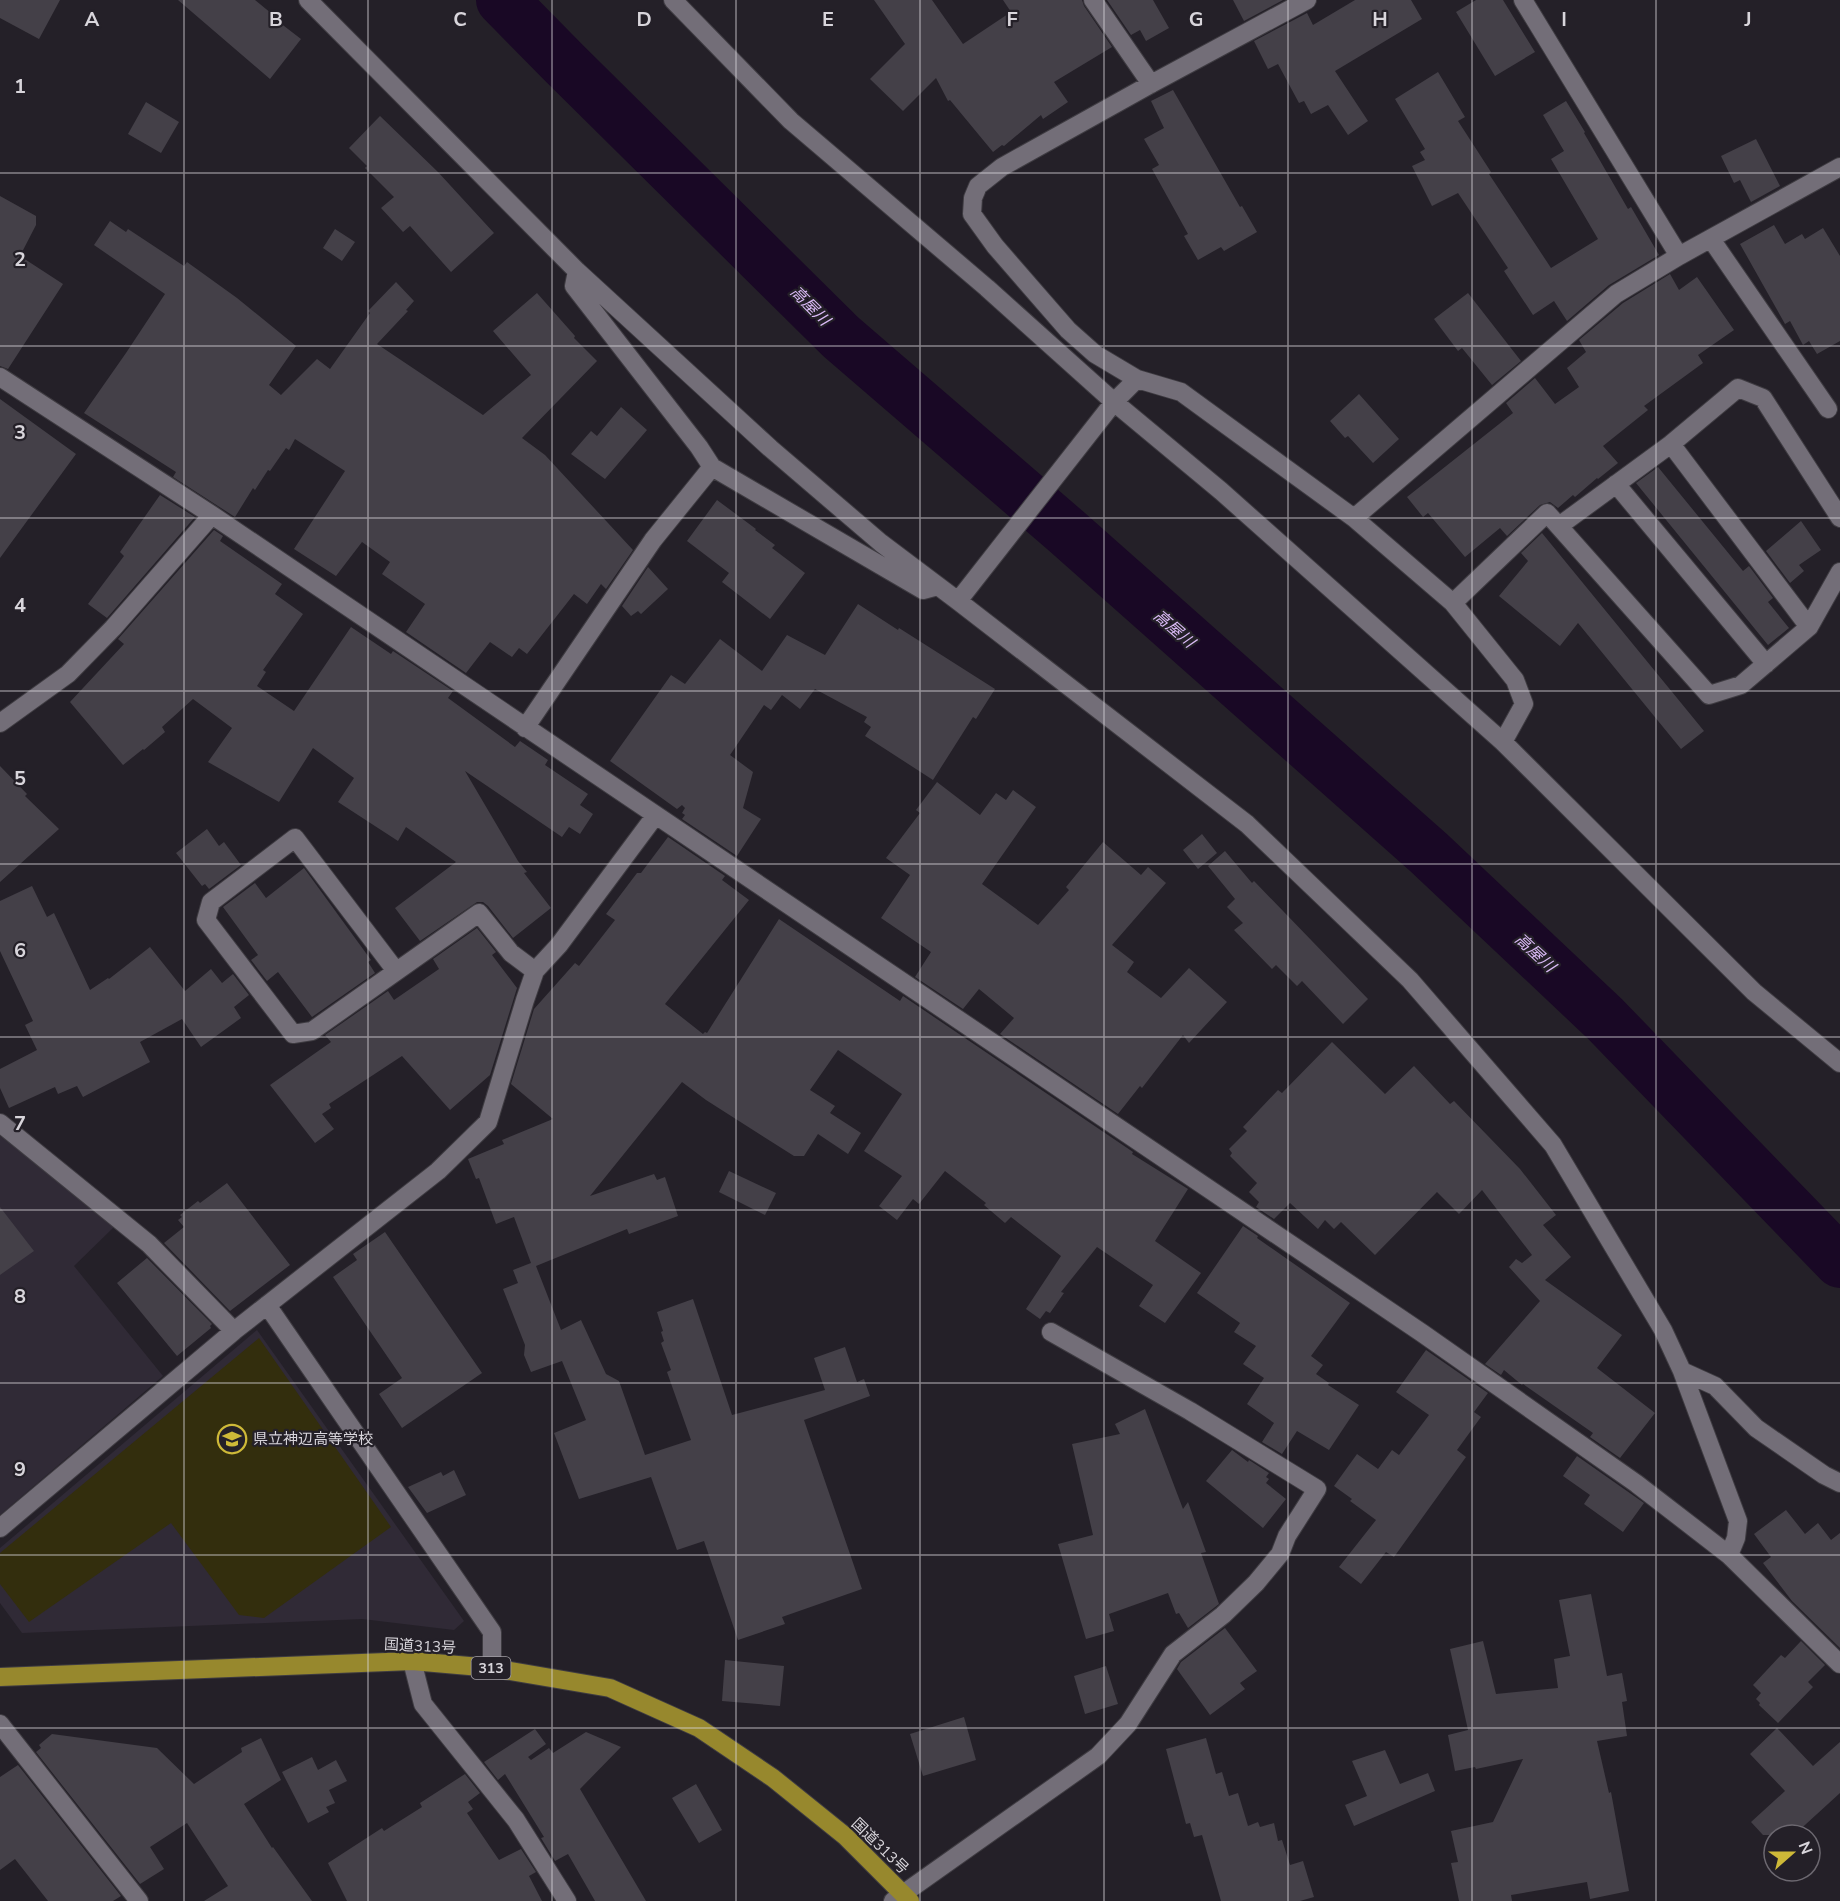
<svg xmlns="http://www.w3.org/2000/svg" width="1840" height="1901" font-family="'Nunito Sans','Noto Sans JP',sans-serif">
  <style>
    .built { fill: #302a36 }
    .green { fill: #332e0d }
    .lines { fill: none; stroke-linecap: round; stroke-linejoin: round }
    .river { stroke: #190825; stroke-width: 52 }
    .building { fill: #444048 }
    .minor-casing { stroke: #3e3b41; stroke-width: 20 }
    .highway-casing { stroke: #3e3b41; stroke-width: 20 }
    .minor { stroke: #736e78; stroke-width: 18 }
    .highway { stroke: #97882d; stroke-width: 18 }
    .grid { fill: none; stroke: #d8d5db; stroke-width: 1.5; stroke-opacity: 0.55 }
    .labels { text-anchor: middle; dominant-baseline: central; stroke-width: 4.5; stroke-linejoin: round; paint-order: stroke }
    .shield { fill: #242028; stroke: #a29fa5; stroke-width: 1.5 }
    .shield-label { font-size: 14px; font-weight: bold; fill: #d8d5db }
    .poi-label { font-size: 15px; fill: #d8d5db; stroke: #242028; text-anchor: start }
    .street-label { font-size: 15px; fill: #d8d5db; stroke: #242028 }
    .water-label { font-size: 16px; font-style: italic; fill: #dabaf6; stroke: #242028 }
    .grid-label { font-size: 20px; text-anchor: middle; font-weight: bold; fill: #d8d5db; stroke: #242028; stroke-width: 4.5; stroke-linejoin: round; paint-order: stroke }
  </style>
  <rect width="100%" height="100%" fill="#242028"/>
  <!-- built -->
  <path class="built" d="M 0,1136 L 115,1226 L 74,1266 L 163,1376 L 0,1515 Z
    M 257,1330 L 464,1621 L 454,1630 L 362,1619 L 22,1633 L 0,1603 L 0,1548 Z"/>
  <!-- green -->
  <path class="green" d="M 259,1338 L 391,1527 L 264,1618 L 239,1615 L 171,1523 L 29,1622 L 0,1584 L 0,1553 Z"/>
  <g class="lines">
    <!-- river -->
    <path class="river" d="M 502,0 L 565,64 L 841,337 L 1066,531 L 1429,853 L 1605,1019 L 1840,1262"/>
  </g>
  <!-- building -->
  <path class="building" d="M 0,0 L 60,0 L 39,39 L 0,18 Z
    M 178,0 L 255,0 L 277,18 L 275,19 L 301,39 L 270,79 Z
    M 874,0 L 932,0 L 963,44 L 1011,12 L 1003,0 L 1082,0 L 1084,6 L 1112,47 L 1054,82 L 1068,102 L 1043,119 L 1041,115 L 1004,146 L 1002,145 L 993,152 L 950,100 L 948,101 L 936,78 L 903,111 L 870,79 L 905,44 Z
    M 1107,0 L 1153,0 L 1169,28 L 1146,41 L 1140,30 L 1131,35 Z
    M 1233,0 L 1283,0 L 1244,21 Z
    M 1355,0 L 1411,0 L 1422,19 L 1335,71 L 1368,121 L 1348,135 L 1328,105 L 1311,114 L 1304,101 L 1299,103 L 1278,64 L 1268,69 L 1254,41 L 1307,13 L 1313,25 Z
    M 1476,0 L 1503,0 L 1535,52 L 1495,76 L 1456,12 Z
    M 1438,72 L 1465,117 L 1458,121 L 1491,172 L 1489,174 L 1551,268 L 1598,239 L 1551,159 L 1564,151 L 1543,115 L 1566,101 L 1585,132 L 1584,133 L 1628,209 L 1631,207 L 1659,255 L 1609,285 L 1567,321 L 1554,301 L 1533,315 L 1504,271 L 1508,268 L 1458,193 L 1432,206 L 1412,166 L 1425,160 L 1420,152 L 1425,149 L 1395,99 Z
    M 1173,90 L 1240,207 L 1242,206 L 1257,232 L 1224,251 L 1221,247 L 1198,260 L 1184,236 L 1188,234 L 1152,169 L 1159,165 L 1144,139 L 1164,128 L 1151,101 Z
    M 146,102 L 179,122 L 161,153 L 128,134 Z
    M 380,116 L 438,172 L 494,233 L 451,272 L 410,226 L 403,232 L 381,208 L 394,197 L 365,168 L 367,166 L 349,148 Z
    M 1756,139 L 1780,186 L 1751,202 L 1740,180 L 1734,183 L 1721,156 Z
    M 0,196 L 36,216 L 36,225 L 20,256 L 63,284 L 8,369 L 0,366 Z
    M 110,221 L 126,232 L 128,229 L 184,266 L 187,262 L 237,298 L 296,346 L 269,385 L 281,395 L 317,359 L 330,369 L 370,313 L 368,311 L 396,282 L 414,301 L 406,310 L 408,311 L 377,344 L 483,415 L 531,375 L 493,331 L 537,293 L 575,336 L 574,338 L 597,361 L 522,438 L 545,455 L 633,550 L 606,589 L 601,584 L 587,604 L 574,594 L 527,654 L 519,648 L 512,657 L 490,642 L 466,673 L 406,632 L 425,604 L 382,574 L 390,562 L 362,542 L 336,576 L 294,549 L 345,471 L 295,439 L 289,450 L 286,448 L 270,471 L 268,470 L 255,490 L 253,488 L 235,517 L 173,477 L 176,472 L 84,413 L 126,353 L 165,294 L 94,245 Z
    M 1774,225 L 1785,244 L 1802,234 L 1805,239 L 1823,228 L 1840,256 L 1840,341 L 1817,354 L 1809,341 L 1803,345 L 1790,321 L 1785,324 L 1740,244 Z
    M 335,229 L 355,242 L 342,261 L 323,248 Z
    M 1670,274 L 1679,290 L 1697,277 L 1734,330 L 1698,355 L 1703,363 L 1644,406 L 1648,410 L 1603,446 L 1618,463 L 1598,479 L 1597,478 L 1575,497 L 1573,495 L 1558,508 L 1550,502 L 1540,505 L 1507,536 L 1500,528 L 1465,557 L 1428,513 L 1423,517 L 1407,497 L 1513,413 L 1506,403 L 1535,378 L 1555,404 L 1579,387 L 1567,368 L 1586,352 L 1579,340 L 1623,303 Z
    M 1468,293 L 1521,361 L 1492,385 L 1462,348 L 1458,351 L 1434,319 Z
    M 1359,394 L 1399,439 L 1373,463 L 1348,436 L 1345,438 L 1330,421 Z
    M 0,399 L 76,454 L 0,558 Z
    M 621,407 L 647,430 L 605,479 L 571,454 L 591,431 L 597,436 Z
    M 1658,467 L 1743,571 L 1749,566 L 1773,598 L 1768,602 L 1789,628 L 1768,645 L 1636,483 Z
    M 160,495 L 195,517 L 107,618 L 88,604 L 124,556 L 120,552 Z
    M 717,500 L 756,529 L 755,530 L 775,545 L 772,548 L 805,573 L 770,619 L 722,582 L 729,573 L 687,541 Z
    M 1801,521 L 1821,550 L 1799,565 L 1804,571 L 1790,583 L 1766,551 Z
    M 214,530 L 223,536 L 220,541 L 282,584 L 275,594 L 303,614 L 263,670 L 266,672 L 257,686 L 294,711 L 351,627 L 391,654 L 393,651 L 453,691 L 448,698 L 515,747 L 520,741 L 548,760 L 545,765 L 588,794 L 580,805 L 593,814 L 580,834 L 569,827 L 562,837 L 465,771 L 518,861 L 527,872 L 524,873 L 551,908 L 513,938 L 488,906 L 483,902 L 477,902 L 420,941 L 395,908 L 456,862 L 406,827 L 398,841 L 338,802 L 354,778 L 313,748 L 279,802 L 208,762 L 232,728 L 193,699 L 162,727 L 165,732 L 144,750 L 143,749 L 123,765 L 70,702 L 124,644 L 118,639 Z
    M 1542,533 L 1704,731 L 1681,749 L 1578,623 L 1560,646 L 1499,596 L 1528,561 L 1521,553 Z
    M 648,567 L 668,589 L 641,614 L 638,611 L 631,616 L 622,606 Z
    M 858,604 L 898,630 L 899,628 L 995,689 L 976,719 L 973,717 L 933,780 L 865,736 L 871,727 L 864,722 L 867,717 L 815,689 L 800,709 L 782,695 L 771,710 L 764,705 L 730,755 L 753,772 L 743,808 L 761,819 L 737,856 L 682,819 L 685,815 L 682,813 L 685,808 L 682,805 L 677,809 L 610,761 L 671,675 L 685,684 L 720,639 L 762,671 L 787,635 L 825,655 Z
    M 0,766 L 27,794 L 25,796 L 59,829 L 0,882 Z
    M 937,782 L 980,815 L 996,793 L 1006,800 L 1013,790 L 1036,807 L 982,884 L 1038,925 L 1069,890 L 1066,887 L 1103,842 L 1141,875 L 1148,867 L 1166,883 L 1112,945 L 1134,962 L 1127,972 L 1161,998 L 1189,968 L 1227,1002 L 1189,1043 L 1183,1035 L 1142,1088 L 1140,1086 L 1118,1114 L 1000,1034 L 1014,1018 L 979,989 L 963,1009 L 915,977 L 931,952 L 881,918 L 910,875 L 886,858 L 920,813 L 916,810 Z
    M 207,829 L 219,846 L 224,842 L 241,865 L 209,889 L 205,884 L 202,886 L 176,853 Z
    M 1202,834 L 1217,853 L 1198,869 L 1183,850 Z
    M 668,837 L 725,876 L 722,880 L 749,900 L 665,1004 L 703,1034 L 705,1032 L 707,1033 L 779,919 L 900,1001 L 903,996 L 1133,1152 L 1132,1154 L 1188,1189 L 1155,1241 L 1201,1273 L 1165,1323 L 1139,1306 L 1153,1285 L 1097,1247 L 1061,1292 L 1064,1293 L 1050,1313 L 1046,1311 L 1040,1319 L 1026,1309 L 1061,1256 L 1011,1217 L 1005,1223 L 984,1205 L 986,1203 L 945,1171 L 919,1204 L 913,1199 L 897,1220 L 879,1206 L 902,1176 L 864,1151 L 902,1094 L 838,1050 L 810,1090 L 835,1106 L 830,1113 L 861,1133 L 848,1154 L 818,1134 L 804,1156 L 794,1156 L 706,1100 L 682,1082 L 590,1196 L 654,1174 L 657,1180 L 665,1177 L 678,1216 L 629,1234 L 627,1229 L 536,1266 L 561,1330 L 581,1320 L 606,1374 L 619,1381 L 645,1455 L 691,1440 L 667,1372 L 671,1370 L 661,1343 L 664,1341 L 661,1332 L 663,1331 L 657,1312 L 693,1299 L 732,1415 L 825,1390 L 814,1358 L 845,1347 L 857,1382 L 864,1379 L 870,1396 L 804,1420 L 862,1589 L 782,1617 L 785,1624 L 738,1640 L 704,1541 L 677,1550 L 651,1477 L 579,1499 L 554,1433 L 586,1420 L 562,1361 L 531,1372 L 524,1355 L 525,1345 L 503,1289 L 518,1283 L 513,1270 L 531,1263 L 514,1217 L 496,1224 L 479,1178 L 476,1179 L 468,1159 L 504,1144 L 502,1140 L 553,1119 L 511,1084 L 534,1009 L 575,963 L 579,966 L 615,920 L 606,914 L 637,873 L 641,873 Z
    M 1225,851 L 1252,883 L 1254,881 L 1368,999 L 1343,1024 L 1302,981 L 1297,986 L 1276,965 L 1272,969 L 1234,930 L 1243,923 L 1227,907 L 1235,899 L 1208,866 Z
    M 304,868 L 371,960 L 368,962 L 375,973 L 312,1017 L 278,972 L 267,981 L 251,960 L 258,955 L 223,907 L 255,883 L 266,898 Z
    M 32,886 L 47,917 L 54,913 L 90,990 L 108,978 L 109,979 L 150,947 L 185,991 L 211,969 L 222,983 L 233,974 L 249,995 L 234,1007 L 241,1018 L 201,1047 L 182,1019 L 140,1042 L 150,1062 L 83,1097 L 77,1086 L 58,1094 L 55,1087 L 9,1108 L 0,1088 L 0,1069 L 37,1050 L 25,1025 L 33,1021 L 0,951 L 0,901 Z
    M 477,928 L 496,952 L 492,955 L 517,988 L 490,1075 L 450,1110 L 402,1056 L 329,1104 L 331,1108 L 322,1114 L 334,1129 L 315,1143 L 270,1085 L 331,1042 L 325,1035 L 388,991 L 394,1000 L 439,969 L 433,959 Z
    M 1332,1042 L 1385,1094 L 1414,1066 L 1450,1104 L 1454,1101 L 1520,1169 L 1556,1215 L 1543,1225 L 1571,1257 L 1545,1280 L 1622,1335 L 1597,1368 L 1655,1413 L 1620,1458 L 1590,1437 L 1593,1433 L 1523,1384 L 1522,1385 L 1504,1370 L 1501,1375 L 1485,1364 L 1540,1301 L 1509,1267 L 1516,1259 L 1522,1263 L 1532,1255 L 1482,1190 L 1459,1214 L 1437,1192 L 1375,1255 L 1341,1222 L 1334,1229 L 1325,1220 L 1318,1229 L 1290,1203 L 1274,1219 L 1256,1207 L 1259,1202 L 1249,1192 L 1257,1183 L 1230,1156 L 1232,1153 L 1229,1149 L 1247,1131 L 1243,1127 L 1278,1090 L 1282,1093 Z
    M 729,1171 L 776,1193 L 765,1215 L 719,1192 Z
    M 227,1183 L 290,1265 L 230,1311 L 164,1243 L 184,1227 L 178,1220 L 182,1217 L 180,1215 L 198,1201 L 200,1203 Z
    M 0,1207 L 34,1251 L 0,1275 Z
    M 1243,1226 L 1258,1236 L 1257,1238 L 1350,1303 L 1311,1356 L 1323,1365 L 1316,1374 L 1329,1383 L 1328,1385 L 1359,1405 L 1329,1450 L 1297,1431 L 1282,1454 L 1262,1442 L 1274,1423 L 1247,1404 L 1264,1378 L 1243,1364 L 1256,1346 L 1234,1332 L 1240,1323 L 1197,1293 Z
    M 385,1232 L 482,1373 L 402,1428 L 379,1394 L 402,1378 L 333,1277 L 357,1260 L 353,1254 Z
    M 147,1258 L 212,1324 L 210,1326 L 211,1328 L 177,1356 L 117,1283 Z
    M 1426,1350 L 1488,1393 L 1474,1412 L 1481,1417 L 1457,1450 L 1466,1457 L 1394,1557 L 1386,1552 L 1361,1584 L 1339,1567 L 1376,1520 L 1350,1501 L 1352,1499 L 1334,1486 L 1357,1454 L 1378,1469 L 1392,1450 L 1399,1455 L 1429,1415 L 1396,1392 Z
    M 1145,1409 L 1183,1509 L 1188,1502 L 1206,1552 L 1201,1553 L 1219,1604 L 1188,1628 L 1179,1613 L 1176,1614 L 1168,1593 L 1109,1614 L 1114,1631 L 1086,1639 L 1058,1544 L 1093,1535 L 1072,1444 L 1120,1434 L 1115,1424 Z
    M 1232,1450 L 1248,1462 L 1249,1460 L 1269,1473 L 1266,1477 L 1269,1479 L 1266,1483 L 1286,1499 L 1263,1528 L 1206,1481 Z
    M 1577,1456 L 1644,1503 L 1623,1532 L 1584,1504 L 1590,1495 L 1563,1476 Z
    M 454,1470 L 466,1495 L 427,1513 L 408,1487 L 441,1472 L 443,1476 Z
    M 1786,1510 L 1805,1534 L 1818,1523 L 1831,1540 L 1840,1533 L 1840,1648 L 1792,1601 L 1763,1563 L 1771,1557 L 1754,1534 Z
    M 1591,1594 L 1607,1676 L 1622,1673 L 1627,1701 L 1622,1702 L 1627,1736 L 1597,1741 L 1609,1793 L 1611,1792 L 1629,1891 L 1590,1899 L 1587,1882 L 1511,1895 L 1512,1901 L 1459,1901 L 1451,1863 L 1458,1862 L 1451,1831 L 1493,1822 L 1523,1759 L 1476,1769 L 1475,1767 L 1455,1771 L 1448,1735 L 1468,1730 L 1450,1649 L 1483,1641 L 1496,1694 L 1558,1688 L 1554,1659 L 1570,1656 L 1559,1600 Z
    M 1225,1628 L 1257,1671 L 1240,1683 L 1245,1689 L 1210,1715 L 1177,1669 L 1181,1662 Z
    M 1801,1641 L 1825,1665 L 1808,1682 L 1813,1687 L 1778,1723 L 1759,1705 L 1760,1703 L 1756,1699 L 1761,1693 L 1753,1685 L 1781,1655 L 1785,1658 Z
    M 725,1660 L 784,1666 L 780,1706 L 722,1701 Z
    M 1106,1666 L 1118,1704 L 1085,1714 L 1074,1676 Z
    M 964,1717 L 976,1760 L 923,1776 L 910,1734 Z
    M 1777,1728 L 1813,1766 L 1840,1742 L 1840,1793 L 1794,1835 L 1763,1835 L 1751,1822 L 1785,1791 L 1750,1754 Z
    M 535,1729 L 546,1744 L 528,1757 L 531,1760 L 549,1748 L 553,1753 L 586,1732 L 621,1747 L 580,1789 L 646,1901 L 595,1901 L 568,1854 L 555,1861 L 541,1838 L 544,1837 L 505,1774 L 498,1780 L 484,1762 Z
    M 52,1734 L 157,1748 L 194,1784 L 242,1752 L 241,1748 L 261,1738 L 281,1780 L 244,1804 L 272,1848 L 273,1847 L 312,1901 L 204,1901 L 228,1886 L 187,1823 L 150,1847 L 164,1869 L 140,1884 L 36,1752 L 41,1748 L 39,1745 Z
    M 1206,1738 L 1216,1774 L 1222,1772 L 1229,1796 L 1238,1793 L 1248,1826 L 1258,1822 L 1260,1827 L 1274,1823 L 1278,1841 L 1282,1840 L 1290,1865 L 1303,1861 L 1314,1897 L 1300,1901 L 1221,1901 L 1202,1835 L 1194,1837 L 1190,1823 L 1186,1824 L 1166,1749 Z
    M 1385,1750 L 1400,1784 L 1428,1773 L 1435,1791 L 1354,1826 L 1345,1805 L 1367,1796 L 1352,1761 Z
    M 312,1757 L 318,1770 L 336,1760 L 347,1781 L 329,1790 L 335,1803 L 326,1807 L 329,1812 L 308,1823 L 282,1772 Z
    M 18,1765 L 121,1896 L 113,1901 L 48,1901 L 15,1859 L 0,1870 L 0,1777 Z
    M 465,1774 L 480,1793 L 468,1802 L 473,1809 L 467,1813 L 499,1860 L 521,1849 L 536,1872 L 529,1876 L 542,1901 L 347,1901 L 328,1863 L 382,1828 L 384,1831 L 422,1807 L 420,1803 Z
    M 696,1784 L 722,1830 L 699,1843 L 672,1798 Z"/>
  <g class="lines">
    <!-- minor casing -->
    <g class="minor-casing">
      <path id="minor" d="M 308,0 L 577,271 L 770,448 L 881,543 L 958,601 L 1247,824 L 1410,980 L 1553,1145 L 1663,1330 L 1682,1371 L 1738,1521 L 1736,1538 L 1729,1555
        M 673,0 L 791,121 L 987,288 L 1114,402 L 1221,491 L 1503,742 L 1754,992 L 1840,1063
        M 1093,0 L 1151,84
        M 1523,0 L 1679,256
        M 1711,239 L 1828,409
        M 577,271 L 574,286 L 699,447 L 712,467 L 923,590 L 938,586
        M 0,377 L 212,515 L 1422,1333 L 1637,1484 L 1729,1555 L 1840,1664
        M 1137,379 L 1095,354 L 1068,330 L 995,246 L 972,214 L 973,198 L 978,186 L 1002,167 L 1151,84 L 1307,0
        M 1671,444 L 1809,627
        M 1616,484 L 1766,664
        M 1354,518 L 1616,294 L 1679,256 L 1840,167
        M 1559,526 L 1671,444 L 1738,388 L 1763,398 L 1840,518
        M 958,601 L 1114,402 L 1137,379 L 1181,392 L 1354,518 L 1453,603 L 1515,680 L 1524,704 L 1503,742
        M 1453,603 L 1547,513 L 1709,695 L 1741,685 L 1809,627 L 1840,572
        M 0,723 L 68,674 L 113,628 L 212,515
        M 525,728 L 653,540 L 712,467
        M 396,971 L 295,838 L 211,902 L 206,920 L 293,1034 L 312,1031 L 479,913 L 511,953 L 535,971
        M 0,1123 L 149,1244 L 234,1331
        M 267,1305 L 492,1632 L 492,1668
        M 1682,1371 L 1715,1386 L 1756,1428 L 1824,1475 L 1840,1483
        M 0,1528 L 234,1331 L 438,1171 L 488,1122 L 525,1000 L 535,971 L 559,945 L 655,816
        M 412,1661 L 423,1704 L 516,1820 L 567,1901
        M 0,1724 L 139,1901
        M 893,1901 L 1098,1756 L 1128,1724 L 1173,1654 L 1223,1615 L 1256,1583 L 1280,1554 L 1287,1536 L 1317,1489 L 1190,1411 L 1051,1332"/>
    </g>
    <!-- highway casing -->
    <g class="highway-casing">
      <path id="highway" d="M 0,1677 L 412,1661 L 492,1668 L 610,1688 L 699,1728 L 773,1778 L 845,1836 L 910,1901"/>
    </g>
    <!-- minor -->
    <use href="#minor" class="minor"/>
    <!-- highway -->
    <use href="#highway" class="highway"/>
  </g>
  <!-- grid -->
  <path class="grid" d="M 184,0 L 184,1901M 368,0 L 368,1901M 552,0 L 552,1901M 736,0 L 736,1901M 920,0 L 920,1901M 1104,0 L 1104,1901M 1288,0 L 1288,1901M 1472,0 L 1472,1901M 1656,0 L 1656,1901M 0,173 L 1840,173M 0,346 L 1840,346M 0,518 L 1840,518M 0,691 L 1840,691M 0,864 L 1840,864M 0,1037 L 1840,1037M 0,1210 L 1840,1210M 0,1383 L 1840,1383M 0,1555 L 1840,1555M 0,1728 L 1840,1728"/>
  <!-- icons -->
  <defs>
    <g id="school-ring" transform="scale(1.5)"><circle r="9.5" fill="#242028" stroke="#ceb938" stroke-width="1.5"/><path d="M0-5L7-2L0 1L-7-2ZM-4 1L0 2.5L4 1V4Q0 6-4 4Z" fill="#ceb938"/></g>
  </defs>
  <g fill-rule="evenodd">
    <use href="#school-ring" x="232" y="1439"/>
  </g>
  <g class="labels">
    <!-- shield labels -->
    <rect class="shield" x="471.5" y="1657" width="39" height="22" rx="4.5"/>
    <g class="shield-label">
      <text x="491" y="1668">313</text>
    </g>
    <!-- poi labels -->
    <g class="poi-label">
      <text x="253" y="1439">県立神辺高等学校</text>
    </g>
    <!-- street labels -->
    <g class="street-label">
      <text transform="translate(420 1646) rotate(3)">国道313号</text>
      <text transform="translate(880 1846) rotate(44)">国道313号</text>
    </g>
    <!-- water labels -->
    <g class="water-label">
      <text transform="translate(810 306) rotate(45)">高屋川</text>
      <text transform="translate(1174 629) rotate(41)">高屋川</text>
      <text transform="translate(1535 953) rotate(43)">高屋川</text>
    </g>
  </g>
  <g class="grid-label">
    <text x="92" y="26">A</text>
    <text x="276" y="26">B</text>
    <text x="460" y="26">C</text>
    <text x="644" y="26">D</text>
    <text x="828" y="26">E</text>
    <text x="1012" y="26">F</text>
    <text x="1196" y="26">G</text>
    <text x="1380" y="26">H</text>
    <text x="1564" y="26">I</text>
    <text x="1748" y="26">J</text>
    <text x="20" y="93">1</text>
    <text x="20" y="266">2</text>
    <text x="20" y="439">3</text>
    <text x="20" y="612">4</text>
    <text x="20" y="785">5</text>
    <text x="20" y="957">6</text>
    <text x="20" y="1130">7</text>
    <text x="20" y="1303">8</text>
    <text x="20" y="1476">9</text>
  </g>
  <!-- north arrow -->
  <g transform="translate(1792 1853) rotate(69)"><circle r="28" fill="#242028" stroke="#6c6870" stroke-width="1.5"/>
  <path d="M0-4.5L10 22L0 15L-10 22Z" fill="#ceb938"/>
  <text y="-9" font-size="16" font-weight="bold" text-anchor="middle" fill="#d8d5db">N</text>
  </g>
</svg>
